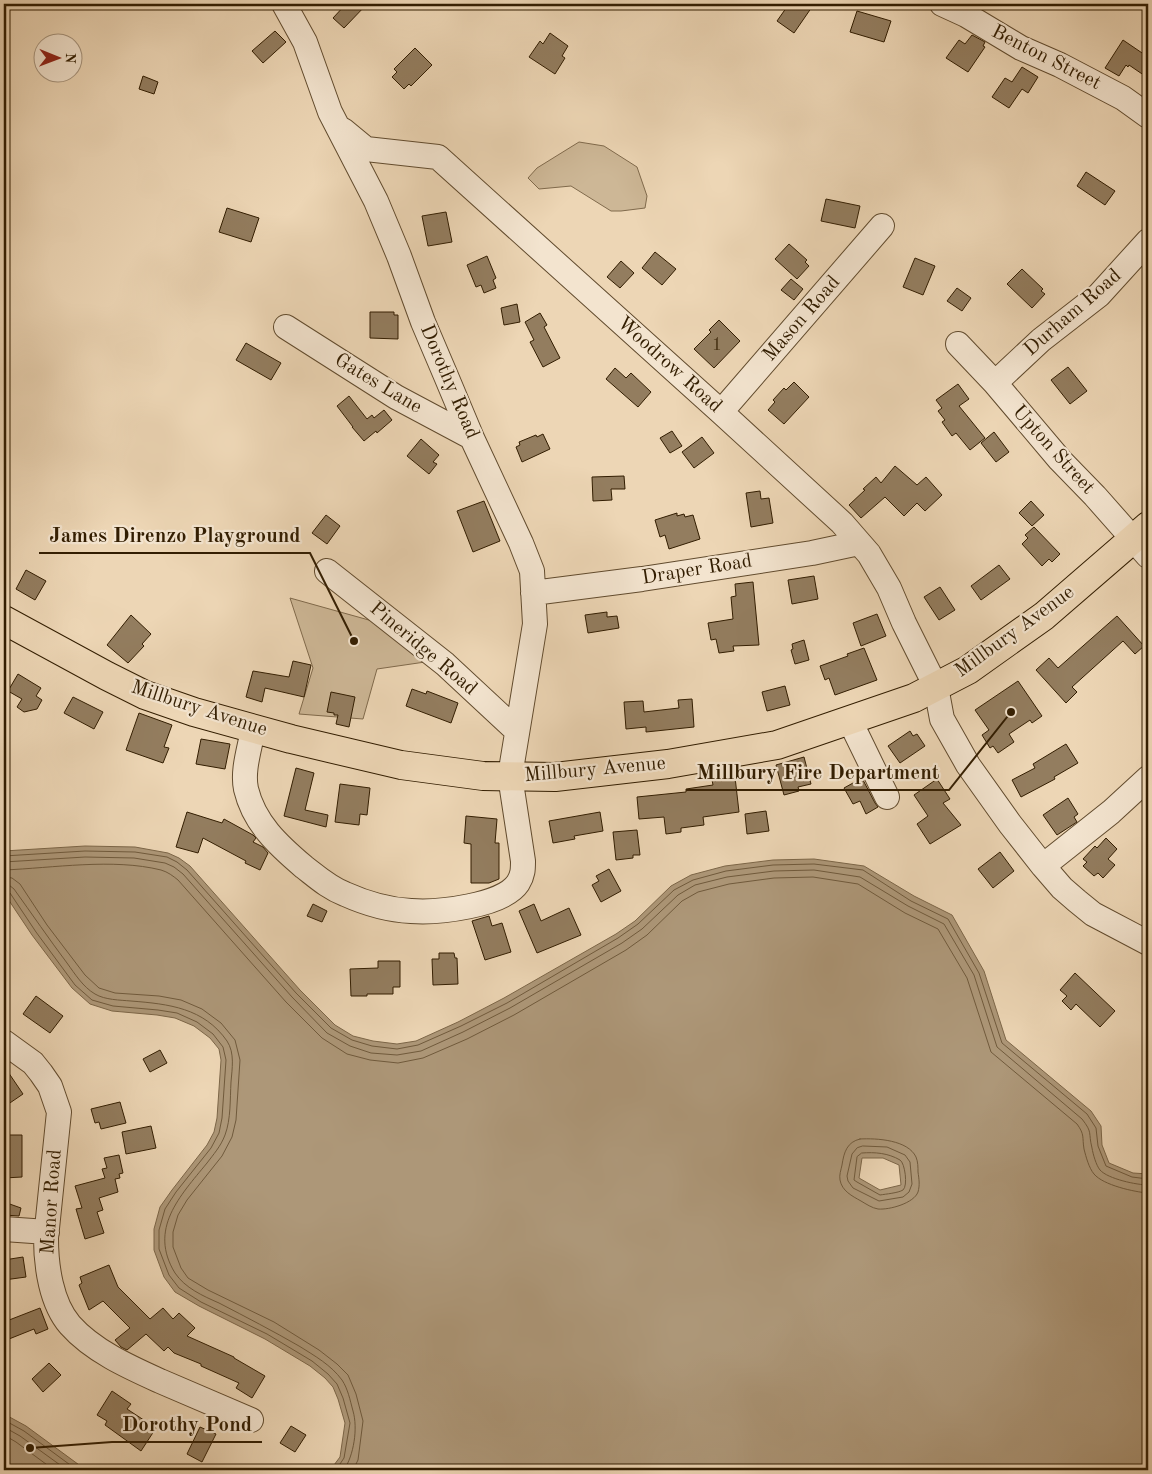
<svg xmlns="http://www.w3.org/2000/svg" width="1152" height="1474" font-family="'Old Standard TT',serif">
  <style>
    .green { fill: #cdb796; stroke: #806a4c }
    .water { fill: #ad9778; stroke: #7c6648; fill-rule: evenodd }
    .lines { fill: none; stroke-linecap: round; stroke-linejoin: round }
    .shore { stroke: #705a3c; stroke-width: 1 }
    .building { fill: #937d5f; stroke: #321d01 }
    .minor-casing { stroke: #614b2e; stroke-width: 26 }
    .major-casing { stroke: #321d01; stroke-width: 30 }
    .minor { stroke: #f3e4cf; stroke-width: 24 }
    .major { stroke: #edd6b5; stroke-width: 28 }
    .labels { text-anchor: middle; dominant-baseline: central; stroke-width: 4.5; stroke-linejoin: round; paint-order: stroke }
    .number-label { font-size: 18px; fill: #4a3518 }
    .street-label { font-size: 20px; fill: #321d01; stroke: #f3e4cf }
    .leader { fill: none; stroke: #321d01; stroke-width: 2 }
    .callout-dot { fill: #321d01; stroke: #f3e4cf; stroke-width: 2 }
    .callout-label { font-size: 21px; text-anchor: middle; font-weight: bold; fill: #321d01; stroke: #f3e4cf; stroke-width: 4.5; stroke-linejoin: round; paint-order: stroke }
  </style>
  <rect width="100%" height="100%" fill="#edd6b5"/>
  <filter id="stains"><feTurbulence type="fractalNoise" baseFrequency=".004" numOctaves="4"/><feColorMatrix values="0 0 0 0 .2 0 0 0 0 .09 0 0 0 0 .02 0 0 0 .5 -.17"/></filter>
  <radialGradient id="worn" r=".72"><stop offset=".6" stop-color="#630" stop-opacity="0"/><stop offset="1" stop-color="#630" stop-opacity=".3"/></radialGradient>
  <!-- green -->
  <path class="green" d="M 579,142 L 604,146 L 637,167 L 647,196 L 645,208 L 621,211 L 611,211 L 571,186 L 539,189 L 528,178 L 537,168 Z
    M 290,598 L 376,622 L 432,661 L 377,669 L 363,719 L 299,714 L 313,668 Z"/>
  <!-- water -->
  <path class="water" d="M 85,846 L 135,847 L 168,853 L 179,858 L 190,866 L 300,990 L 335,1025 L 353,1036 L 373,1041 L 397,1044 L 416,1041 L 458,1022 L 504,998 L 616,934 L 635,921 L 671,886 L 691,875 L 725,866 L 773,860 L 814,859 L 864,866 L 914,896 L 952,915 L 984,971 L 1006,1040 L 1091,1111 L 1101,1126 L 1102,1145 L 1109,1163 L 1133,1173 L 1148,1174 L 1148,1470 L 328,1470 L 331,1469 L 340,1457 L 345,1423 L 338,1399 L 333,1387 L 325,1378 L 310,1366 L 265,1339 L 199,1306 L 175,1292 L 164,1277 L 154,1250 L 154,1229 L 160,1207 L 172,1190 L 207,1145 L 214,1132 L 217,1118 L 221,1060 L 219,1049 L 210,1038 L 194,1026 L 175,1018 L 157,1015 L 112,1011 L 90,1004 L 72,988 L 32,935 L 4,893 L 4,851 ZM 862,1158 L 883,1158 L 899,1165 L 901,1185 L 880,1190 L 859,1178 Z
    M 4,1414 L 26,1426 L 86,1470 L 4,1470 Z"/>
  <g class="lines">
    <!-- shore -->
    <path class="shore" d="M 4,856 L 85,851 L 135,852 L 167,857 L 177,862 L 187,870 L 296,993 L 331,1028 L 352,1040 L 372,1046 L 397,1049 L 418,1045 L 461,1026 L 507,1003 L 618,938 L 638,924 L 674,890 L 693,880 L 726,871 L 773,865 L 814,864 L 863,870 L 911,901 L 948,919 L 979,973 L 1002,1043 L 1087,1114 L 1096,1128 L 1098,1146 L 1106,1166 L 1132,1177 L 1148,1179
      M 4,862 L 85,857 L 134,858 L 165,863 L 174,867 L 183,874 L 292,997 L 327,1033 L 350,1046 L 371,1053 L 397,1055 L 421,1051 L 463,1032 L 510,1008 L 622,943 L 642,929 L 678,895 L 695,885 L 727,877 L 774,871 L 814,870 L 860,877 L 908,906 L 944,924 L 974,975 L 997,1047 L 1082,1119 C 1093,1133 1088,1132 1092,1148 C 1093,1154 1096,1165 1100,1170 C 1108,1179 1137,1185 1148,1185
      M 4,870 C 53,868 113,858 161,870 C 168,872 173,876 178,880 L 286,1002 L 322,1038 L 347,1054 L 370,1060 L 398,1063 L 423,1058 L 467,1039 L 514,1015 L 626,950 L 647,935 L 682,901 L 698,892 L 729,884 L 774,878 L 813,877 L 858,884 L 905,913 L 938,929 L 967,978 L 991,1052 L 1077,1124 C 1085,1135 1082,1137 1084,1149 C 1086,1157 1089,1168 1094,1174 C 1103,1185 1134,1192 1148,1193
      M 4,877 L 12,878 L 20,884 L 47,925 L 85,975 L 99,988 L 115,993 L 159,996 L 181,1000 L 202,1009 L 221,1023 L 235,1040 L 240,1060 L 236,1120 L 232,1137 L 222,1156 L 187,1200 L 178,1215 L 173,1232 L 173,1247 L 181,1268 L 188,1278 L 208,1290 L 274,1322 L 319,1350 L 337,1364 L 348,1375 L 356,1394 L 363,1421 L 358,1460 L 353,1470
      M 4,885 L 9,885 L 14,889 C 32,914 49,939 67,963 C 75,974 83,987 95,994 C 105,1000 120,1000 131,1001 C 169,1004 204,1008 227,1041 C 235,1053 232,1069 231,1082 C 230,1099 231,1119 225,1135 C 221,1146 213,1155 207,1163 C 180,1196 148,1229 175,1273 C 185,1288 203,1296 219,1303 C 246,1317 273,1331 299,1346 C 315,1356 331,1365 342,1380 C 348,1389 350,1400 353,1411 C 358,1428 354,1455 344,1470
      M 4,891 L 10,893 L 36,932 L 75,985 L 92,1000 L 113,1006 L 158,1010 L 177,1013 L 197,1022 L 213,1034 L 223,1047 L 226,1060 L 222,1118 L 219,1133 L 211,1148 L 176,1192 L 165,1209 L 159,1230 L 159,1249 L 169,1275 L 179,1288 L 201,1302 L 267,1334 L 312,1361 L 328,1374 L 337,1384 L 343,1398 L 350,1423 L 344,1458 L 336,1470
      M 860,1139 C 877,1138 908,1140 916,1157 C 918,1162 918,1167 918,1172 C 919,1179 920,1185 918,1192 C 914,1203 890,1210 878,1209 C 872,1208 866,1204 861,1201 C 852,1196 842,1191 840,1180 C 839,1175 841,1170 842,1165 C 844,1152 847,1142 860,1139 Z
      M 863,1146 L 887,1147 L 905,1155 L 910,1162 L 912,1184 L 909,1192 L 903,1197 L 879,1201 L 853,1188 L 848,1181 L 847,1176 L 852,1154 L 857,1148 Z
      M 862,1153 C 875,1152 888,1153 900,1160 C 905,1163 908,1186 903,1190 C 898,1193 886,1194 880,1195 L 857,1182 L 854,1180 L 857,1157 Z
      M 4,1420 L 24,1431 L 77,1470
      M 4,1427 L 20,1436 L 67,1470
      M 4,1435 L 16,1442 L 54,1470"/>
  </g>
  <!-- building -->
  <path class="building" d="M 346,4 L 367,4 L 344,28 L 333,18 Z
    M 789,4 L 814,4 L 794,33 L 777,21 Z
    M 857,11 L 891,21 L 884,42 L 850,32 Z
    M 275,31 L 286,42 L 263,63 L 252,51 Z
    M 550,33 L 568,46 L 562,56 L 565,58 L 555,74 L 529,57 L 540,41 L 543,44 Z
    M 972,35 L 985,42 L 983,46 L 985,47 L 968,72 L 946,58 L 959,40 L 965,44 Z
    M 1123,40 L 1148,57 L 1148,78 L 1129,65 L 1128,67 L 1126,65 L 1119,76 L 1105,68 Z
    M 415,48 L 432,65 L 411,86 L 409,84 L 404,89 L 392,77 L 397,72 L 394,69 Z
    M 1022,67 L 1038,77 L 1028,93 L 1022,89 L 1009,108 L 992,97 L 1005,78 L 1012,82 Z
    M 143,76 L 158,82 L 154,94 L 139,89 Z
    M 1086,172 L 1115,191 L 1105,205 L 1077,186 Z
    M 826,199 L 860,206 L 855,228 L 821,221 Z
    M 227,208 L 259,218 L 251,242 L 219,232 Z
    M 446,212 L 452,242 L 428,246 L 422,216 Z
    M 789,244 L 807,260 L 805,262 L 809,266 L 797,279 L 775,259 Z
    M 655,252 L 676,269 L 662,285 L 642,268 Z
    M 487,256 L 496,278 L 493,280 L 496,288 L 484,293 L 481,285 L 476,287 L 467,265 Z
    M 915,258 L 935,266 L 923,295 L 903,287 Z
    M 621,261 L 634,273 L 620,288 L 607,277 Z
    M 1022,269 L 1043,289 L 1041,291 L 1045,294 L 1032,308 L 1007,284 Z
    M 791,279 L 803,289 L 794,300 L 781,290 Z
    M 957,288 L 971,298 L 962,311 L 947,301 Z
    M 517,304 L 520,322 L 504,325 L 501,308 Z
    M 370,312 L 394,312 L 394,315 L 398,315 L 398,339 L 370,338 Z
    M 540,313 L 547,325 L 544,327 L 560,358 L 543,367 L 530,342 L 534,340 L 525,322 Z
    M 719,320 L 740,341 L 714,368 L 694,349 L 711,332 L 709,330 Z
    M 246,343 L 281,363 L 271,380 L 236,360 Z
    M 1068,367 L 1087,391 L 1070,404 L 1051,380 Z
    M 615,368 L 626,378 L 631,373 L 651,392 L 638,407 L 606,379 Z
    M 794,382 L 809,397 L 784,424 L 768,410 L 775,402 L 773,400 L 784,388 L 786,390 Z
    M 958,384 L 969,399 L 959,406 L 985,438 L 970,450 L 956,433 L 952,436 L 942,422 L 945,420 L 938,411 L 942,408 L 936,400 Z
    M 349,396 L 367,419 L 372,415 L 374,418 L 384,410 L 392,420 L 377,433 L 376,431 L 364,441 L 352,427 L 353,427 L 337,406 Z
    M 672,431 L 682,446 L 670,453 L 660,438 Z
    M 994,432 L 1009,452 L 996,462 L 981,443 Z
    M 543,434 L 550,449 L 522,462 L 516,447 L 520,445 L 519,442 L 536,435 L 537,437 Z
    M 702,437 L 714,453 L 694,468 L 682,452 Z
    M 421,439 L 439,455 L 433,462 L 437,464 L 429,474 L 407,456 Z
    M 895,466 L 917,485 L 926,477 L 942,495 L 925,511 L 917,503 L 904,516 L 885,497 L 861,518 L 849,505 L 865,490 L 863,489 L 876,477 L 881,483 Z
    M 624,476 L 625,489 L 611,489 L 612,500 L 593,501 L 592,477 Z
    M 760,491 L 761,499 L 769,498 L 773,523 L 751,527 L 746,493 Z
    M 484,501 L 500,541 L 473,552 L 457,511 Z
    M 1031,501 L 1044,515 L 1032,526 L 1019,513 Z
    M 677,513 L 677,516 L 684,514 L 685,517 L 693,515 L 700,539 L 669,549 L 665,535 L 660,537 L 655,520 Z
    M 326,515 L 340,526 L 327,544 L 312,533 Z
    M 1034,527 L 1060,554 L 1052,562 L 1049,559 L 1042,566 L 1022,544 L 1028,538 L 1025,535 Z
    M 999,565 L 1010,579 L 981,600 L 971,586 Z
    M 26,570 L 46,581 L 35,600 L 16,589 Z
    M 814,576 L 818,599 L 792,604 L 788,580 Z
    M 753,582 L 759,645 L 733,646 L 734,651 L 719,653 L 716,639 L 711,640 L 708,623 L 733,619 L 731,597 L 736,596 L 735,584 Z
    M 940,587 L 955,610 L 939,620 L 924,597 Z
    M 607,612 L 607,617 L 617,616 L 619,628 L 588,633 L 585,615 Z
    M 877,614 L 886,636 L 861,646 L 853,623 Z
    M 131,615 L 151,634 L 142,644 L 144,646 L 128,663 L 107,645 Z
    M 1117,616 L 1144,646 L 1135,654 L 1123,641 L 1072,687 L 1077,692 L 1066,703 L 1036,670 L 1049,658 L 1058,668 Z
    M 804,640 L 809,660 L 795,664 L 791,650 L 793,649 L 792,644 Z
    M 864,648 L 877,680 L 835,695 L 829,678 L 825,680 L 820,666 L 848,656 L 847,654 Z
    M 293,661 L 311,665 L 304,697 L 265,688 L 262,702 L 246,697 L 253,671 L 289,677 Z
    M 18,674 L 41,688 L 36,696 L 42,700 L 37,709 L 24,712 L 17,707 L 22,699 L 8,691 Z
    M 1018,681 L 1042,716 L 1032,723 L 1030,720 L 1009,734 L 1014,742 L 998,753 L 993,746 L 990,748 L 982,735 L 989,730 L 975,710 Z
    M 785,686 L 790,705 L 767,711 L 762,692 Z
    M 412,689 L 426,694 L 427,691 L 458,703 L 451,723 L 406,706 Z
    M 331,692 L 355,697 L 349,727 L 336,724 L 338,715 L 334,715 L 334,713 L 327,712 Z
    M 73,697 L 103,712 L 94,729 L 64,713 Z
    M 692,699 L 694,727 L 646,732 L 646,727 L 626,729 L 624,702 L 643,701 L 644,712 L 679,708 L 678,700 Z
    M 139,713 L 172,725 L 164,747 L 169,748 L 163,763 L 126,750 Z
    M 910,731 L 913,736 L 917,734 L 925,746 L 900,763 L 888,746 Z
    M 201,739 L 230,744 L 225,769 L 196,764 Z
    M 1066,744 L 1078,763 L 1054,777 L 1055,779 L 1021,797 L 1012,780 L 1035,768 L 1033,764 Z
    M 804,757 L 811,784 L 798,787 L 799,791 L 784,795 L 776,765 Z
    M 296,768 L 314,773 L 305,810 L 328,815 L 326,827 L 284,816 Z
    M 735,777 L 739,812 L 703,817 L 704,825 L 681,828 L 681,832 L 666,834 L 664,817 L 639,819 L 637,797 L 686,792 L 686,789 L 713,785 L 712,780 Z
    M 862,778 L 875,803 L 878,807 L 866,814 L 860,801 L 853,804 L 844,788 Z
    M 937,779 L 950,799 L 943,803 L 961,825 L 930,844 L 917,824 L 928,816 L 914,795 Z
    M 340,784 L 370,788 L 367,815 L 360,814 L 359,825 L 335,822 Z
    M 1068,798 L 1078,814 L 1074,817 L 1077,822 L 1057,835 L 1043,815 Z
    M 766,811 L 769,831 L 747,834 L 745,814 Z
    M 187,812 L 222,823 L 224,819 L 253,835 L 256,838 L 253,842 L 263,847 L 268,853 L 260,870 L 245,863 L 246,861 L 203,838 L 198,853 L 176,847 Z
    M 600,812 L 603,831 L 574,836 L 575,839 L 553,843 L 549,821 Z
    M 466,816 L 497,819 L 495,843 L 499,843 L 499,879 L 489,883 L 471,883 L 471,844 L 464,843 Z
    M 637,830 L 640,855 L 633,855 L 633,858 L 616,860 L 613,832 Z
    M 1106,838 L 1117,849 L 1108,859 L 1115,865 L 1103,878 L 1098,873 L 1094,876 L 1083,866 L 1087,862 L 1083,859 L 1095,846 L 1097,848 Z
    M 1000,852 L 1014,871 L 993,888 L 978,869 Z
    M 609,869 L 621,891 L 601,902 L 592,885 L 599,881 L 596,876 Z
    M 313,904 L 327,911 L 322,922 L 307,916 Z
    M 534,904 L 541,921 L 569,908 L 581,935 L 537,953 L 519,911 Z
    M 489,916 L 492,926 L 502,923 L 511,952 L 485,960 L 472,921 Z
    M 439,953 L 454,953 L 455,958 L 457,958 L 458,984 L 433,985 L 432,959 L 439,959 Z
    M 378,961 L 400,961 L 400,987 L 393,987 L 393,994 L 367,994 L 367,996 L 351,996 L 350,969 L 378,968 Z
    M 1075,973 L 1115,1011 L 1100,1027 L 1076,1004 L 1071,1010 L 1062,1001 L 1067,996 L 1060,990 Z
    M 36,996 L 63,1016 L 50,1033 L 23,1014 Z
    M 160,1050 L 167,1063 L 150,1072 L 143,1059 Z
    M 4,1066 L 23,1094 L 4,1107 Z
    M 120,1102 L 126,1123 L 101,1129 L 99,1122 L 95,1123 L 91,1109 Z
    M 151,1126 L 156,1148 L 126,1154 L 122,1132 Z
    M 4,1135 L 22,1135 L 22,1177 L 4,1178 Z
    M 119,1155 L 123,1173 L 119,1174 L 120,1178 L 115,1179 L 118,1192 L 99,1198 L 103,1210 L 97,1212 L 104,1233 L 85,1239 L 76,1209 L 82,1208 L 75,1186 L 105,1178 L 102,1169 L 107,1168 L 104,1158 Z
    M 4,1202 L 21,1208 L 19,1216 L 4,1215 Z
    M 23,1257 L 26,1277 L 4,1280 L 4,1260 Z
    M 109,1265 L 118,1287 L 150,1319 L 163,1308 L 173,1319 L 179,1313 L 195,1328 L 187,1336 L 234,1357 L 234,1358 L 265,1376 L 252,1398 L 236,1388 L 239,1383 L 201,1366 L 201,1364 L 174,1353 L 168,1347 L 164,1351 L 146,1334 L 127,1350 L 121,1347 L 115,1340 L 130,1328 L 103,1301 L 89,1310 L 79,1285 L 82,1283 L 80,1277 Z
    M 40,1308 L 48,1329 L 36,1334 L 34,1329 L 4,1341 L 4,1322 Z
    M 49,1363 L 61,1375 L 43,1392 L 32,1379 Z
    M 112,1391 L 131,1404 L 127,1409 L 156,1428 L 141,1451 L 105,1425 L 107,1421 L 97,1415 Z
    M 291,1426 L 306,1435 L 295,1452 L 280,1443 Z
    M 200,1427 L 216,1434 L 202,1462 L 187,1454 Z"/>
  <g class="lines">
    <!-- minor casing -->
    <g class="minor-casing">
      <path id="minor" d="M 942,4 L 966,15 L 1021,48 L 1060,65 L 1123,98 L 1148,116
        M 343,130 L 366,149 L 438,157 L 721,412 L 842,523 L 869,554 L 889,588 L 904,623 L 936,687 L 942,719 L 968,765 L 1010,824 L 1043,866 L 1062,888 L 1077,901 L 1093,914 L 1148,943
        M 286,327 L 396,397 L 471,437
        M 958,344 L 995,383 L 1060,460 L 1095,496 L 1148,556
        M 995,383 L 1041,340 L 1099,295 L 1148,241
        M 721,412 L 882,226
        M 327,571 L 445,664 L 517,731
        M 533,593 L 642,579 L 812,553 L 859,543
        M 850,721 L 887,797
        M 253,729 C 250,748 242,770 246,789 C 254,823 278,845 304,867 C 317,877 329,888 345,894 C 365,903 389,910 411,911 C 437,913 503,906 518,883 C 523,875 523,869 523,861 L 510,776 L 535,624 L 532,571 L 521,543 L 472,438 L 446,376 L 423,322 L 399,256 L 376,201 L 330,112 L 305,42 L 284,4
        M 1043,866 L 1111,812 L 1148,778
        M 4,1042 L 33,1063 L 41,1073 L 50,1086 L 59,1112 L 46,1238 C 46,1266 51,1303 70,1325 C 93,1351 129,1367 160,1381 C 190,1394 220,1407 251,1420
        M 4,1229 L 47,1232"/>
    </g>
    <!-- major casing -->
    <g class="major-casing">
      <path id="major" d="M 4,620 L 107,676 L 145,695 L 194,712 L 291,739 L 401,765 L 483,776 L 555,777 L 668,764 L 777,745 L 914,698 L 968,670 L 1044,616 L 1148,526"/>
    </g>
    <!-- minor -->
    <use href="#minor" class="minor"/>
    <!-- major -->
    <use href="#major" class="major"/>
  </g>
  <g class="labels">
    <!-- number labels -->
    <g class="number-label">
      <text x="717" y="345">1</text>
    </g>
    <!-- street labels -->
    <g class="street-label">
      <text transform="translate(1046 58) rotate(27)">Benton Street</text>
      <text transform="translate(1073 313) rotate(-41)">Durham Road</text>
      <text transform="translate(802 319) rotate(-49)">Mason Road</text>
      <text transform="translate(669 365) rotate(42)">Woodrow Road</text>
      <text transform="translate(449 382) rotate(67)">Dorothy Road</text>
      <text transform="translate(378 384) rotate(31)">Gates Lane</text>
      <text transform="translate(1053 450) rotate(48)">Upton Street</text>
      <text transform="translate(697 570) rotate(-9)">Draper Road</text>
      <text transform="translate(1015 632) rotate(-36)">Millbury Avenue</text>
      <text transform="translate(423 649) rotate(40)">Pineridge Road</text>
      <text transform="translate(199 709) rotate(18)">Millbury Avenue</text>
      <text transform="translate(595 770) rotate(-5)">Millbury Avenue</text>
      <text transform="translate(52 1202) rotate(-86)">Manor Road</text>
    </g>
  </g>
  <!-- callouts -->
  <path class="leader" d="M354 641L310 553H39M1011 712L949 790H686M30 1448L112 1442H262"/>
  <g class="callout-dot">
    <circle cx="354" cy="641" r="5"/>
    <circle cx="1011" cy="712" r="5"/>
    <circle cx="30" cy="1448" r="5"/>
  </g>
  <g class="callout-label">
    <text x="175" y="542">James Direnzo Playground</text>
    <text x="818" y="779">Millbury Fire Department</text>
    <text x="187" y="1431">Dorothy Pond</text>
  </g>
  <!-- margin -->
  <rect width="1152" height="1474" fill="none" stroke="#edd6b5" stroke-width="20"/>
  <rect x="5" y="5" width="1142" height="1464" fill="none" stroke="#321d01" stroke-width="2.5"/>
  <rect x="10" y="10" width="1132" height="1454" fill="none" stroke="#321d01"/>
  <!-- north arrow -->
  <g transform="translate(58 58) rotate(91)"><circle r="24" fill="#f3e4cf" stroke="#a6947d"/>
  <path d="M0-4L9 19L0 12L-9 19Z" fill="#8f2418"/>
  <text y="-8" font-size="14" font-weight="bold" text-anchor="middle" fill="#321d01">N</text>
  </g>
  <rect width="100%" height="100%" filter="url(#stains)"/>
  <rect width="100%" height="100%" fill="url(#worn)"/>
</svg>
